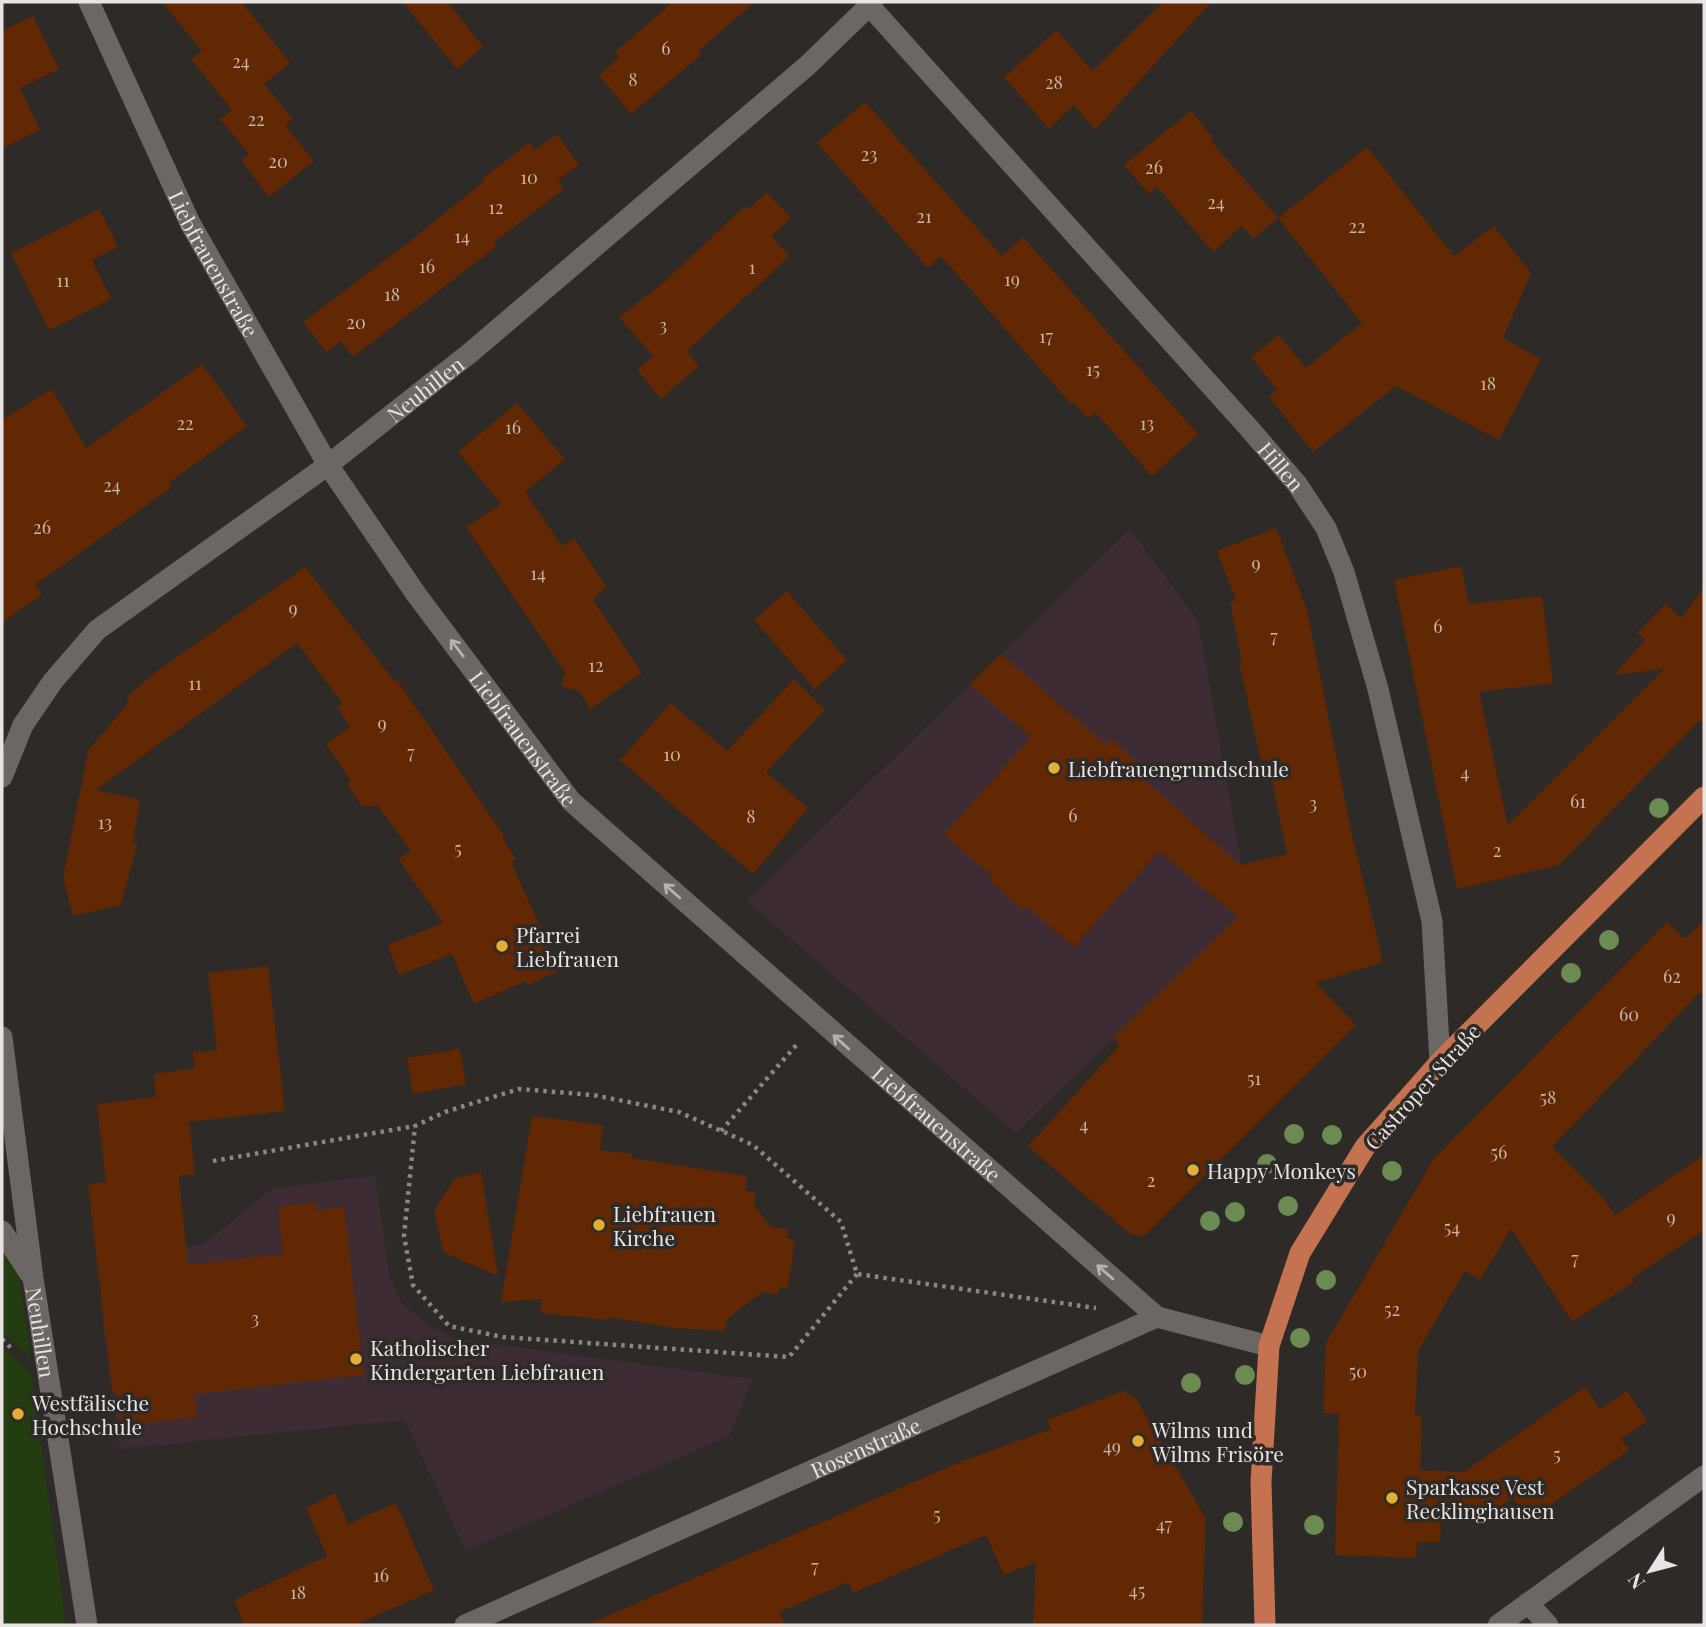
<svg xmlns="http://www.w3.org/2000/svg" width="1706" height="1627" font-family="'Playfair Display',serif">
  <style>
    .education { fill: #3e2c34 }
    .green { fill: #243d10 }
    .building { fill: #612803 }
    .lines { fill: none; stroke-linecap: round; stroke-linejoin: round }
    .path { stroke: #8a8785; stroke-width: 4.5; stroke-dasharray: 3.5 5; stroke-linecap: butt }
    .minor { stroke: #6c6765; stroke-width: 21 }
    .major { stroke: #c4724f; stroke-width: 21 }
    .tree { fill: #6b8b52 }
    .oneway { stroke: #b6b2b1 }
    .poi-dot { fill: #e2ae34; stroke: #2e2a28; stroke-width: 2.5 }
    .labels { text-anchor: middle; dominant-baseline: central; stroke-width: 7; stroke-linejoin: round; paint-order: stroke }
    .number-label { font-size: 18px; fill: #c6b5ab }
    .street-label { font-size: 21px; fill: #e7e4e3; stroke: #2e2a28 }
    .poi-label { font-size: 21px; fill: #e7e4e3; stroke: #2e2a28; text-anchor: start }
  </style>
  <rect width="100%" height="100%" fill="#2e2a28"/>
  <!-- education -->
  <path class="education" d="M 1130,529 L 1198,621 L 1242,867 L 1238,917 L 1016,1133 L 747,901 Z
    M 375,1176 L 389,1274 L 402,1303 L 428,1325 L 457,1339 L 753,1379 L 729,1436 L 466,1551 L 405,1420 L 120,1449 L 103,1324 L 194,1313 L 186,1247 L 204,1244 L 273,1188 Z"/>
  <!-- green -->
  <path class="green" d="M 2,1249 L 18,1276 L 31,1358 L 2,1332 Z
    M 2,1346 L 31,1374 L 66,1625 L 2,1625 Z"/>
  <!-- building -->
  <path class="building" d="M 162,2 L 242,2 L 290,63 L 264,84 L 293,119 L 285,125 L 314,161 L 269,197 L 241,160 L 249,154 L 220,119 L 232,110 L 191,59 L 202,51 Z
    M 403,2 L 448,2 L 483,47 L 457,69 Z
    M 673,2 L 755,2 L 698,51 L 702,54 L 631,114 L 599,75 L 619,57 L 615,52 Z
    M 1163,2 L 1211,2 L 1095,130 L 1074,105 L 1049,129 L 1004,77 L 1057,30 L 1092,71 Z
    M 33,16 L 59,69 L 20,88 L 40,130 L 2,148 L 2,31 Z
    M 865,102 L 1002,256 L 1023,237 L 1198,434 L 1152,476 L 1095,412 L 1088,419 L 1073,402 L 1071,404 L 941,256 L 928,268 L 817,143 Z
    M 1191,111 L 1214,139 L 1211,141 L 1278,218 L 1253,239 L 1242,226 L 1213,252 L 1157,187 L 1149,194 L 1124,165 Z
    M 557,134 L 579,165 L 558,180 L 564,189 L 494,242 L 497,246 L 353,357 L 341,341 L 326,352 L 303,322 L 413,239 L 484,181 L 482,179 L 530,142 L 535,150 Z
    M 1367,147 L 1454,256 L 1494,226 L 1531,273 L 1503,338 L 1541,359 L 1499,440 L 1396,386 L 1313,452 L 1269,397 L 1277,390 L 1251,357 L 1279,335 L 1306,368 L 1362,323 L 1278,218 Z
    M 767,192 L 791,218 L 771,236 L 790,256 L 687,351 L 699,366 L 661,399 L 637,370 L 653,356 L 619,317 L 663,283 L 745,206 L 748,209 Z
    M 99,209 L 118,247 L 92,260 L 111,299 L 49,330 L 11,253 Z
    M 202,364 L 247,426 L 169,483 L 172,487 L 35,585 L 42,594 L 2,623 L 2,420 L 52,389 L 86,448 Z
    M 517,403 L 565,459 L 525,492 L 562,546 L 574,538 L 606,586 L 593,600 L 642,673 L 590,709 L 579,691 L 561,686 L 565,672 L 466,527 L 501,504 L 458,452 Z
    M 1276,528 L 1307,610 L 1351,830 L 1383,962 L 1316,983 L 1356,1025 L 1144,1236 L 1131,1235 L 1028,1146 L 1120,1045 L 1113,1038 L 1238,917 L 1159,851 L 1074,947 L 1026,906 L 1022,910 L 989,880 L 993,876 L 944,835 L 1031,737 L 970,684 L 1001,654 L 1106,745 L 1111,739 L 1145,769 L 1140,776 L 1240,865 L 1287,854 L 1268,760 L 1261,761 L 1239,662 L 1242,661 L 1230,602 L 1236,600 L 1217,551 Z
    M 1461,566 L 1469,604 L 1542,596 L 1553,683 L 1479,692 L 1508,825 L 1664,669 L 1614,675 L 1645,640 L 1637,633 L 1666,604 L 1681,618 L 1704,588 L 1704,716 L 1559,865 L 1457,889 L 1394,580 Z
    M 305,567 L 395,682 L 397,680 L 505,837 L 503,839 L 516,859 L 511,862 L 560,970 L 528,985 L 526,981 L 474,1004 L 452,954 L 399,975 L 388,945 L 443,923 L 398,859 L 411,851 L 378,806 L 362,806 L 348,786 L 350,779 L 326,744 L 350,727 L 337,707 L 343,704 L 297,643 L 96,790 L 140,800 L 133,843 L 137,844 L 121,905 L 73,916 L 63,878 L 88,751 L 129,702 L 126,698 L 153,674 Z
    M 787,591 L 847,660 L 815,689 L 754,620 Z
    M 794,679 L 825,710 L 766,772 L 808,808 L 753,874 L 620,760 L 671,703 L 727,751 Z
    M 1704,921 L 1704,988 L 1552,1147 L 1604,1199 L 1615,1215 L 1704,1155 L 1704,1230 L 1632,1278 L 1634,1282 L 1572,1322 L 1511,1229 L 1480,1280 L 1465,1271 L 1418,1351 L 1415,1416 L 1422,1416 L 1420,1470 L 1464,1472 L 1585,1387 L 1600,1409 L 1627,1391 L 1647,1421 L 1621,1439 L 1629,1450 L 1529,1520 L 1513,1498 L 1486,1516 L 1441,1515 L 1440,1542 L 1417,1542 L 1416,1558 L 1335,1555 L 1339,1414 L 1323,1413 L 1326,1343 L 1433,1160 L 1667,922 L 1685,939 Z
    M 268,966 L 285,1111 L 189,1122 L 195,1174 L 179,1176 L 188,1265 L 283,1254 L 278,1207 L 316,1202 L 316,1210 L 344,1207 L 364,1375 L 194,1394 L 197,1417 L 120,1426 L 116,1390 L 112,1391 L 88,1184 L 106,1182 L 97,1104 L 156,1097 L 154,1074 L 195,1068 L 193,1053 L 217,1050 L 208,973 Z
    M 460,1049 L 466,1084 L 413,1094 L 407,1058 Z
    M 532,1116 L 603,1125 L 600,1150 L 632,1154 L 631,1158 L 747,1176 L 745,1191 L 756,1192 L 754,1206 L 771,1227 L 788,1229 L 787,1238 L 795,1239 L 788,1288 L 780,1287 L 778,1295 L 762,1292 L 727,1319 L 725,1331 L 674,1328 L 609,1317 L 608,1320 L 540,1313 L 542,1299 L 501,1302 Z
    M 481,1172 L 498,1276 L 443,1252 L 435,1215 L 435,1209 L 455,1178 Z
    M 1123,1391 L 1137,1400 L 1206,1519 L 1202,1625 L 1033,1625 L 1036,1562 L 1004,1575 L 986,1535 L 853,1593 L 848,1582 L 780,1612 L 785,1625 L 587,1625 L 955,1464 L 1051,1429 L 1047,1420 Z
    M 335,1493 L 348,1524 L 396,1503 L 434,1590 L 355,1625 L 244,1625 L 234,1600 L 327,1556 L 306,1508 Z"/>
  <g class="lines">
    <!-- path -->
    <path class="path" d="M 721,1131 L 799,1042
      M 213,1161 L 415,1126
      M 857,1274 L 789,1357 L 503,1337 L 449,1326 L 413,1285 L 404,1236 L 415,1126 L 445,1112 L 519,1089 L 593,1095 L 679,1112 L 753,1145 L 841,1222 L 857,1274 L 1096,1308
      M 2,1339 L 11,1348"/>
    <!-- minor -->
    <g class="minor">
      <path id="s1" d="M 89,2 L 190,223 L 328,465 L 416,594 L 571,801 L 1157,1317"/>
      <path id="s2" d="M 866,2 L 1248,427 L 1297,484 L 1326,528 L 1344,572 L 1378,689 L 1432,921 L 1440,1062"/>
      <path id="s3" d="M 2,777 L 23,725 L 53,681 L 97,630 L 328,465 L 470,353 L 808,65 L 873,2"/>
      <path id="s4" d="M 2,1037 L 33,1278 L 87,1625"/>
      <path d="M 2,1231 L 30,1274"/>
      <path d="M 1528,1603 L 1548,1625"/>
      <path id="s5" d="M 465,1625 L 1157,1317 L 1269,1346"/>
      <path d="M 1498,1625 L 1704,1476"/>
    </g>
    <!-- major -->
    <path class="major" d="M 1265,1625 L 1261,1482 L 1269,1346 L 1300,1253 L 1365,1147 L 1440,1062 L 1704,797"/>
  </g>
  <!-- trees -->
  <g class="tree">
    <circle cx="1659" cy="808" r="10"/>
    <circle cx="1609" cy="940" r="10"/>
    <circle cx="1571" cy="973" r="10"/>
    <circle cx="1294" cy="1134" r="10"/>
    <circle cx="1332" cy="1135" r="10"/>
    <circle cx="1267" cy="1164" r="10"/>
    <circle cx="1392" cy="1171" r="10"/>
    <circle cx="1288" cy="1206" r="10"/>
    <circle cx="1235" cy="1212" r="10"/>
    <circle cx="1210" cy="1221" r="10"/>
    <circle cx="1326" cy="1280" r="10"/>
    <circle cx="1300" cy="1338" r="10"/>
    <circle cx="1245" cy="1375" r="10"/>
    <circle cx="1191" cy="1383" r="10"/>
    <circle cx="1233" cy="1522" r="10"/>
    <circle cx="1314" cy="1525" r="10"/>
  </g>
  <!-- one-way arrows -->
  <defs><path id="oneway-shaft" d="M-6 0H5M1.5-3L5.5 0L1.5 3" fill="none" stroke-width="1.6" stroke-linecap="round" stroke-linejoin="round" transform="scale(1.75)"/></defs>
  <g class="oneway">
    <use href="#oneway-shaft" transform="translate(457 648) rotate(-127)"/>
    <use href="#oneway-shaft" transform="translate(672 891) rotate(-138)"/>
    <use href="#oneway-shaft" transform="translate(841 1042) rotate(-138)"/>
    <use href="#oneway-shaft" transform="translate(1105 1272) rotate(-139)"/>
  </g>
  <!-- markers -->
  <g class="poi-dot">
    <circle cx="1054" cy="768" r="7"/>
    <circle cx="502" cy="946" r="7"/>
    <circle cx="1193" cy="1170" r="7"/>
    <circle cx="599" cy="1225" r="7"/>
    <circle cx="356" cy="1359" r="7"/>
    <circle cx="18" cy="1414" r="7"/>
    <circle cx="1138" cy="1441" r="7"/>
    <circle cx="1392" cy="1498" r="7"/>
  </g>
  <g class="labels">
    <!-- number labels -->
    <g class="number-label">
      <text x="666" y="48">6</text>
      <text x="241" y="61">24</text>
      <text x="633" y="79">8</text>
      <text x="1054" y="82">28</text>
      <text x="256" y="119">22</text>
      <text x="869" y="154">23</text>
      <text x="278" y="161">20</text>
      <text x="1154" y="167">26</text>
      <text x="529" y="177">10</text>
      <text x="1216" y="202">24</text>
      <text x="496" y="207">12</text>
      <text x="924" y="216">21</text>
      <text x="1357" y="226">22</text>
      <text x="462" y="236">14</text>
      <text x="427" y="266">16</text>
      <text x="752" y="267">1</text>
      <text x="1012" y="279">19</text>
      <text x="63" y="280">11</text>
      <text x="392" y="294">18</text>
      <text x="356" y="322">20</text>
      <text x="663" y="325">3</text>
      <text x="1046" y="336">17</text>
      <text x="1093" y="369">15</text>
      <text x="1488" y="383">18</text>
      <text x="185" y="423">22</text>
      <text x="1147" y="423">13</text>
      <text x="513" y="427">16</text>
      <text x="112" y="485">24</text>
      <text x="42" y="527">26</text>
      <text x="1256" y="563">9</text>
      <text x="538" y="573">14</text>
      <text x="293" y="608">9</text>
      <text x="1438" y="626">6</text>
      <text x="1274" y="636">7</text>
      <text x="596" y="665">12</text>
      <text x="195" y="683">11</text>
      <text x="382" y="723">9</text>
      <text x="411" y="752">7</text>
      <text x="672" y="754">10</text>
      <text x="1465" y="772">4</text>
      <text x="1578" y="801">61</text>
      <text x="1313" y="803">3</text>
      <text x="1073" y="815">6</text>
      <text x="751" y="816">8</text>
      <text x="105" y="822">13</text>
      <text x="458" y="848">5</text>
      <text x="1497" y="850">2</text>
      <text x="1672" y="976">62</text>
      <text x="1629" y="1014">60</text>
      <text x="1254" y="1078">51</text>
      <text x="1548" y="1097">58</text>
      <text x="1084" y="1124">4</text>
      <text x="1499" y="1152">56</text>
      <text x="1151" y="1180">2</text>
      <text x="1671" y="1217">9</text>
      <text x="1452" y="1227">54</text>
      <text x="1575" y="1258">7</text>
      <text x="1392" y="1309">52</text>
      <text x="255" y="1318">3</text>
      <text x="1358" y="1371">50</text>
      <text x="1112" y="1446">49</text>
      <text x="1557" y="1454">5</text>
      <text x="937" y="1514">5</text>
      <text x="1164" y="1524">47</text>
      <text x="815" y="1566">7</text>
      <text x="381" y="1575">16</text>
      <text x="1137" y="1590">45</text>
      <text x="298" y="1592">18</text>
    </g>
    <!-- street labels -->
    <g class="street-label">
      <text stroke="none"><textPath href="#s1" startOffset="290">Liebfrauenstraße</textPath></text>
      <text stroke="none"><textPath href="#s3" startOffset="584">Neuhillen</textPath></text>
      <text stroke="none"><textPath href="#s2" startOffset="623">Hillen</textPath></text>
      <text stroke="none"><textPath href="#s1" startOffset="858">Liebfrauenstraße</textPath></text>
      <text transform="translate(1422 1086) rotate(-48)">Castroper Straße</text>
      <text stroke="none"><textPath href="#s1" startOffset="1424">Liebfrauenstraße</textPath></text>
      <text stroke="none"><textPath href="#s4" startOffset="298">Neuhillen</textPath></text>
      <text stroke="none"><textPath href="#s5" startOffset="438">Rosenstraße</textPath></text>
    </g>
    <!-- poi labels -->
    <g class="poi-label">
      <text x="1068" y="768">Liebfrauengrundschule</text>
      <text x="516" y="934">Pfarrei<tspan x="516" dy="24">Liebfrauen</tspan></text>
      <text x="1207" y="1170">Happy Monkeys</text>
      <text x="613" y="1213">Liebfrauen<tspan x="613" dy="24">Kirche</tspan></text>
      <text x="370" y="1347">Katholischer<tspan x="370" dy="24">Kindergarten Liebfrauen</tspan></text>
      <text x="32" y="1402">Westfälische<tspan x="32" dy="24">Hochschule</tspan></text>
      <text x="1152" y="1429">Wilms und<tspan x="1152" dy="24">Wilms Frisöre</tspan></text>
      <text x="1406" y="1486">Sparkasse Vest<tspan x="1406" dy="24">Recklinghausen</tspan></text>
    </g>
  </g>
  <!-- border -->
  <rect width="1706" height="1627" fill="none" stroke="#e7e4e3" stroke-width="7"/>
  <!-- north arrow -->
  <g transform="translate(1650 1571) rotate(234)" stroke="#2e2a28" stroke-width="5" paint-order="stroke">
  <path d="M0-5L12 26L0 18L-12 26Z" fill="#e7e4e3"/>
  <text y="-10" font-size="19" font-weight="bold" text-anchor="middle" fill="#e7e4e3">N</text>
  </g>
</svg>
